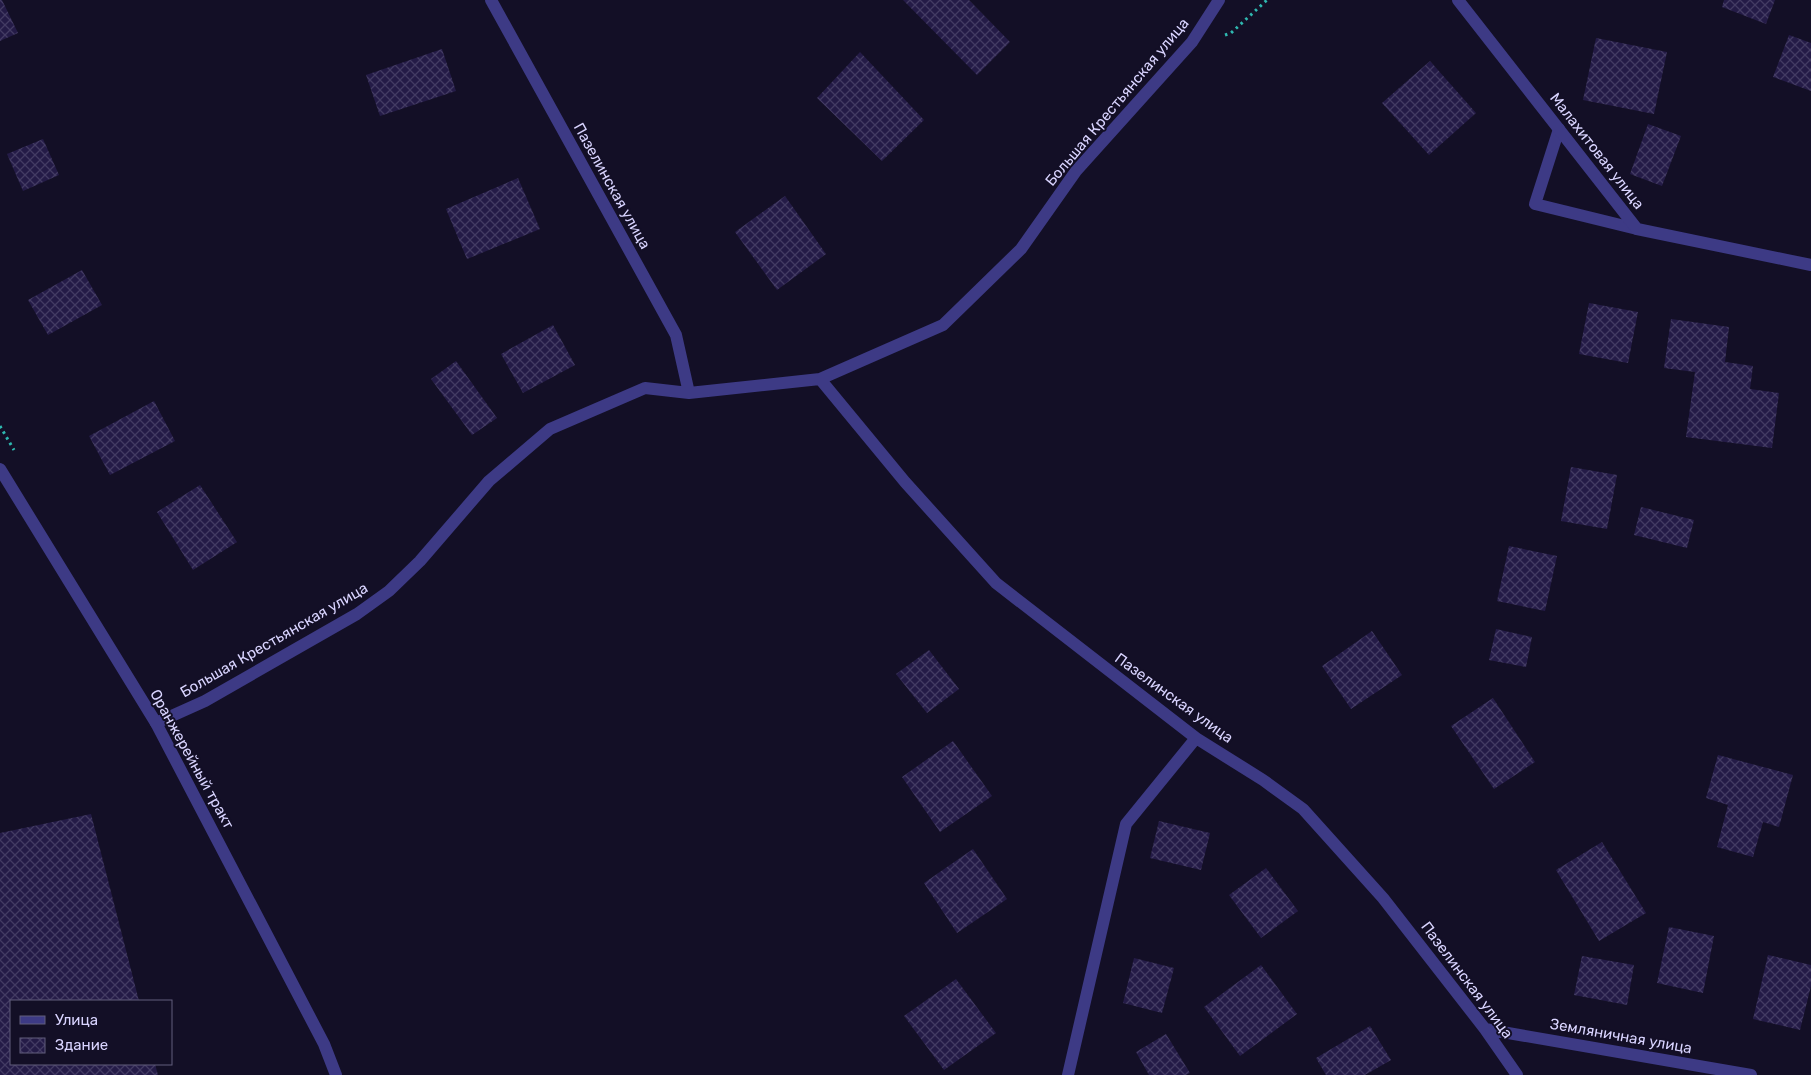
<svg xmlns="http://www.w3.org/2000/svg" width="1811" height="1075" font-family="Rubik,sans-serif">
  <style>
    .building { fill: url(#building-cross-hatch) }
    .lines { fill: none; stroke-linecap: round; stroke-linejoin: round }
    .path { stroke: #2fb8b0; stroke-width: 3; stroke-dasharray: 2.5 4; stroke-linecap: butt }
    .service { stroke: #3d3a85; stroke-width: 12 }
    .minor { stroke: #3d3a85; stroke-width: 12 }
    .tertiary { stroke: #3d3a85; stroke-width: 12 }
    .labels { text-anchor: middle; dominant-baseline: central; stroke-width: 4; stroke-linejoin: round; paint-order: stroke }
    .street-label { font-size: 15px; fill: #d9d4ff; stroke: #130f26 }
  </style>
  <defs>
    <pattern id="building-cross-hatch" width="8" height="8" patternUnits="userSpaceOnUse" patternTransform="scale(1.25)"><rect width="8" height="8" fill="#241b47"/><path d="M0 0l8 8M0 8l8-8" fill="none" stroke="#433b63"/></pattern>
  </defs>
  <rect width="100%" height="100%" fill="#130f26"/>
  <!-- building -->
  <path class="building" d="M 0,0 L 2,0 L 18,33 L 0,41 Z
    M 903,0 L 969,0 L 1010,42 L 977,75 Z
    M 1724,0 L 1775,0 L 1766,24 L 1722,7 Z
    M 1789,35 L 1811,43 L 1811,91 L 1773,77 Z
    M 1596,38 L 1667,52 L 1654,114 L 1583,100 Z
    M 442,49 L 456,91 L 380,116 L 366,75 Z
    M 860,52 L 924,120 L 882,161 L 817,98 Z
    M 1430,61 L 1476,113 L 1429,155 L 1382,103 Z
    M 1648,124 L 1681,136 L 1662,186 L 1630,174 Z
    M 43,139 L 59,175 L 23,191 L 7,154 Z
    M 518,178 L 540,229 L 467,259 L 446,209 Z
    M 785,196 L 826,254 L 777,290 L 735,232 Z
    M 82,270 L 102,305 L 48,335 L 28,300 Z
    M 1589,303 L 1638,312 L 1628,363 L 1579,354 Z
    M 1671,319 L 1729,327 L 1725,362 L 1753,366 L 1750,389 L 1779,393 L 1772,448 L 1686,437 L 1695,372 L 1664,368 Z
    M 553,325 L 575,365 L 523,393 L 501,354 Z
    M 456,361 L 497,418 L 472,435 L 431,379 Z
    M 154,401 L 175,441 L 110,475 L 89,436 Z
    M 1571,467 L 1617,475 L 1607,529 L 1561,521 Z
    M 200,485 L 237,542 L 193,570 L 157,512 Z
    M 1641,507 L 1694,520 L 1687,548 L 1634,535 Z
    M 1509,546 L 1557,556 L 1545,611 L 1497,601 Z
    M 1496,629 L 1532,637 L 1526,667 L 1489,660 Z
    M 1372,631 L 1402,675 L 1351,709 L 1322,666 Z
    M 929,650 L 959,689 L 927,713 L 896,674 Z
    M 1493,698 L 1535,762 L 1494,789 L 1451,726 Z
    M 953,741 L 992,796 L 940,832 L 902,777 Z
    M 1718,755 L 1793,775 L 1779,827 L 1763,822 L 1753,857 L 1717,847 L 1728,805 L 1706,798 Z
    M 91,814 L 139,1001 L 11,1001 L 11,1064 L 155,1064 L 158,1075 L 0,1075 L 0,833 Z
    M 1159,821 L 1210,833 L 1201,870 L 1150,858 Z
    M 1602,842 L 1646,913 L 1599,941 L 1556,870 Z
    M 973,849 L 1007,899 L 957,933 L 924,883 Z
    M 1266,868 L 1298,911 L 1261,938 L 1229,895 Z
    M 1669,927 L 1714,936 L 1703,993 L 1657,983 Z
    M 1768,955 L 1811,965 L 1811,986 L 1800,1030 L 1753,1019 Z
    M 1582,956 L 1634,965 L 1627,1005 L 1574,995 Z
    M 1134,958 L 1174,968 L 1162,1013 L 1123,1003 Z
    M 1261,965 L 1297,1014 L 1240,1056 L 1204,1007 Z
    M 956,979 L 996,1033 L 944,1070 L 904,1016 Z
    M 1370,1026 L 1391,1060 L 1365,1075 L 1326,1075 L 1316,1058 Z
    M 1166,1034 L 1190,1073 L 1186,1075 L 1149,1075 L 1136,1052 Z"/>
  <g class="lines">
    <!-- path -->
    <path class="path" d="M 1225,35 L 1231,33 L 1267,0
      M 0,426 L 14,450"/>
    <!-- service -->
    <path class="service" d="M 1559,129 L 1535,204 L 1637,229"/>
    <!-- minor -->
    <path class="minor" d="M 491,0 L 676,335 L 689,393
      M 1458,0 L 1637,229 L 1811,265
      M 820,379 L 905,482 L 996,583 L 1196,738 L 1263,780 L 1303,809 L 1383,898 L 1485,1029 L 1517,1075
      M 156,723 L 205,701 L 357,614 L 389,591 L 420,561 L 489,481 L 550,429 L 645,388 L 689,393 L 820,379 L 943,325 L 1021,249 L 1076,171 L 1192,42 L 1219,0
      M 1485,1029 L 1751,1075
      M 1068,1075 L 1126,824 L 1196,738"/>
    <!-- tertiary -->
    <path class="tertiary" d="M 0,469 L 156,723 L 324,1044 L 336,1075"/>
  </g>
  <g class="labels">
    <!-- street labels -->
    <g class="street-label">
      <text transform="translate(1117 102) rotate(-50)">Большая Крестьянская улица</text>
      <text transform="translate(1597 151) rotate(52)">Малахитовая улица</text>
      <text transform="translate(612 186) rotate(61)">Пазелинская улица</text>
      <text transform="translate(274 640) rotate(-30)">Большая Крестьянская улица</text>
      <text transform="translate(1174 698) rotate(36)">Пазелинская улица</text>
      <text transform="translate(192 759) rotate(61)">Оранжерейный тракт</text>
      <text transform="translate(1467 980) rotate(53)">Пазелинская улица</text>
      <text transform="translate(1621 1036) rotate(10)">Земляничная улица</text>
    </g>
  </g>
  <!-- legend -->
  <rect x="10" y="1000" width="162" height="65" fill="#130f26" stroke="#625e7d"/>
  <rect x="20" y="1016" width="25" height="8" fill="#3d3a85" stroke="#625e7d"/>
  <text x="55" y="1025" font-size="15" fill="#d9d4ff">Улица</text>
  <rect x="20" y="1038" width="25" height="15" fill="url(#building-cross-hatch)" stroke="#625e7d"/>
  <text x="55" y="1050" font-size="15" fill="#d9d4ff">Здание</text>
</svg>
